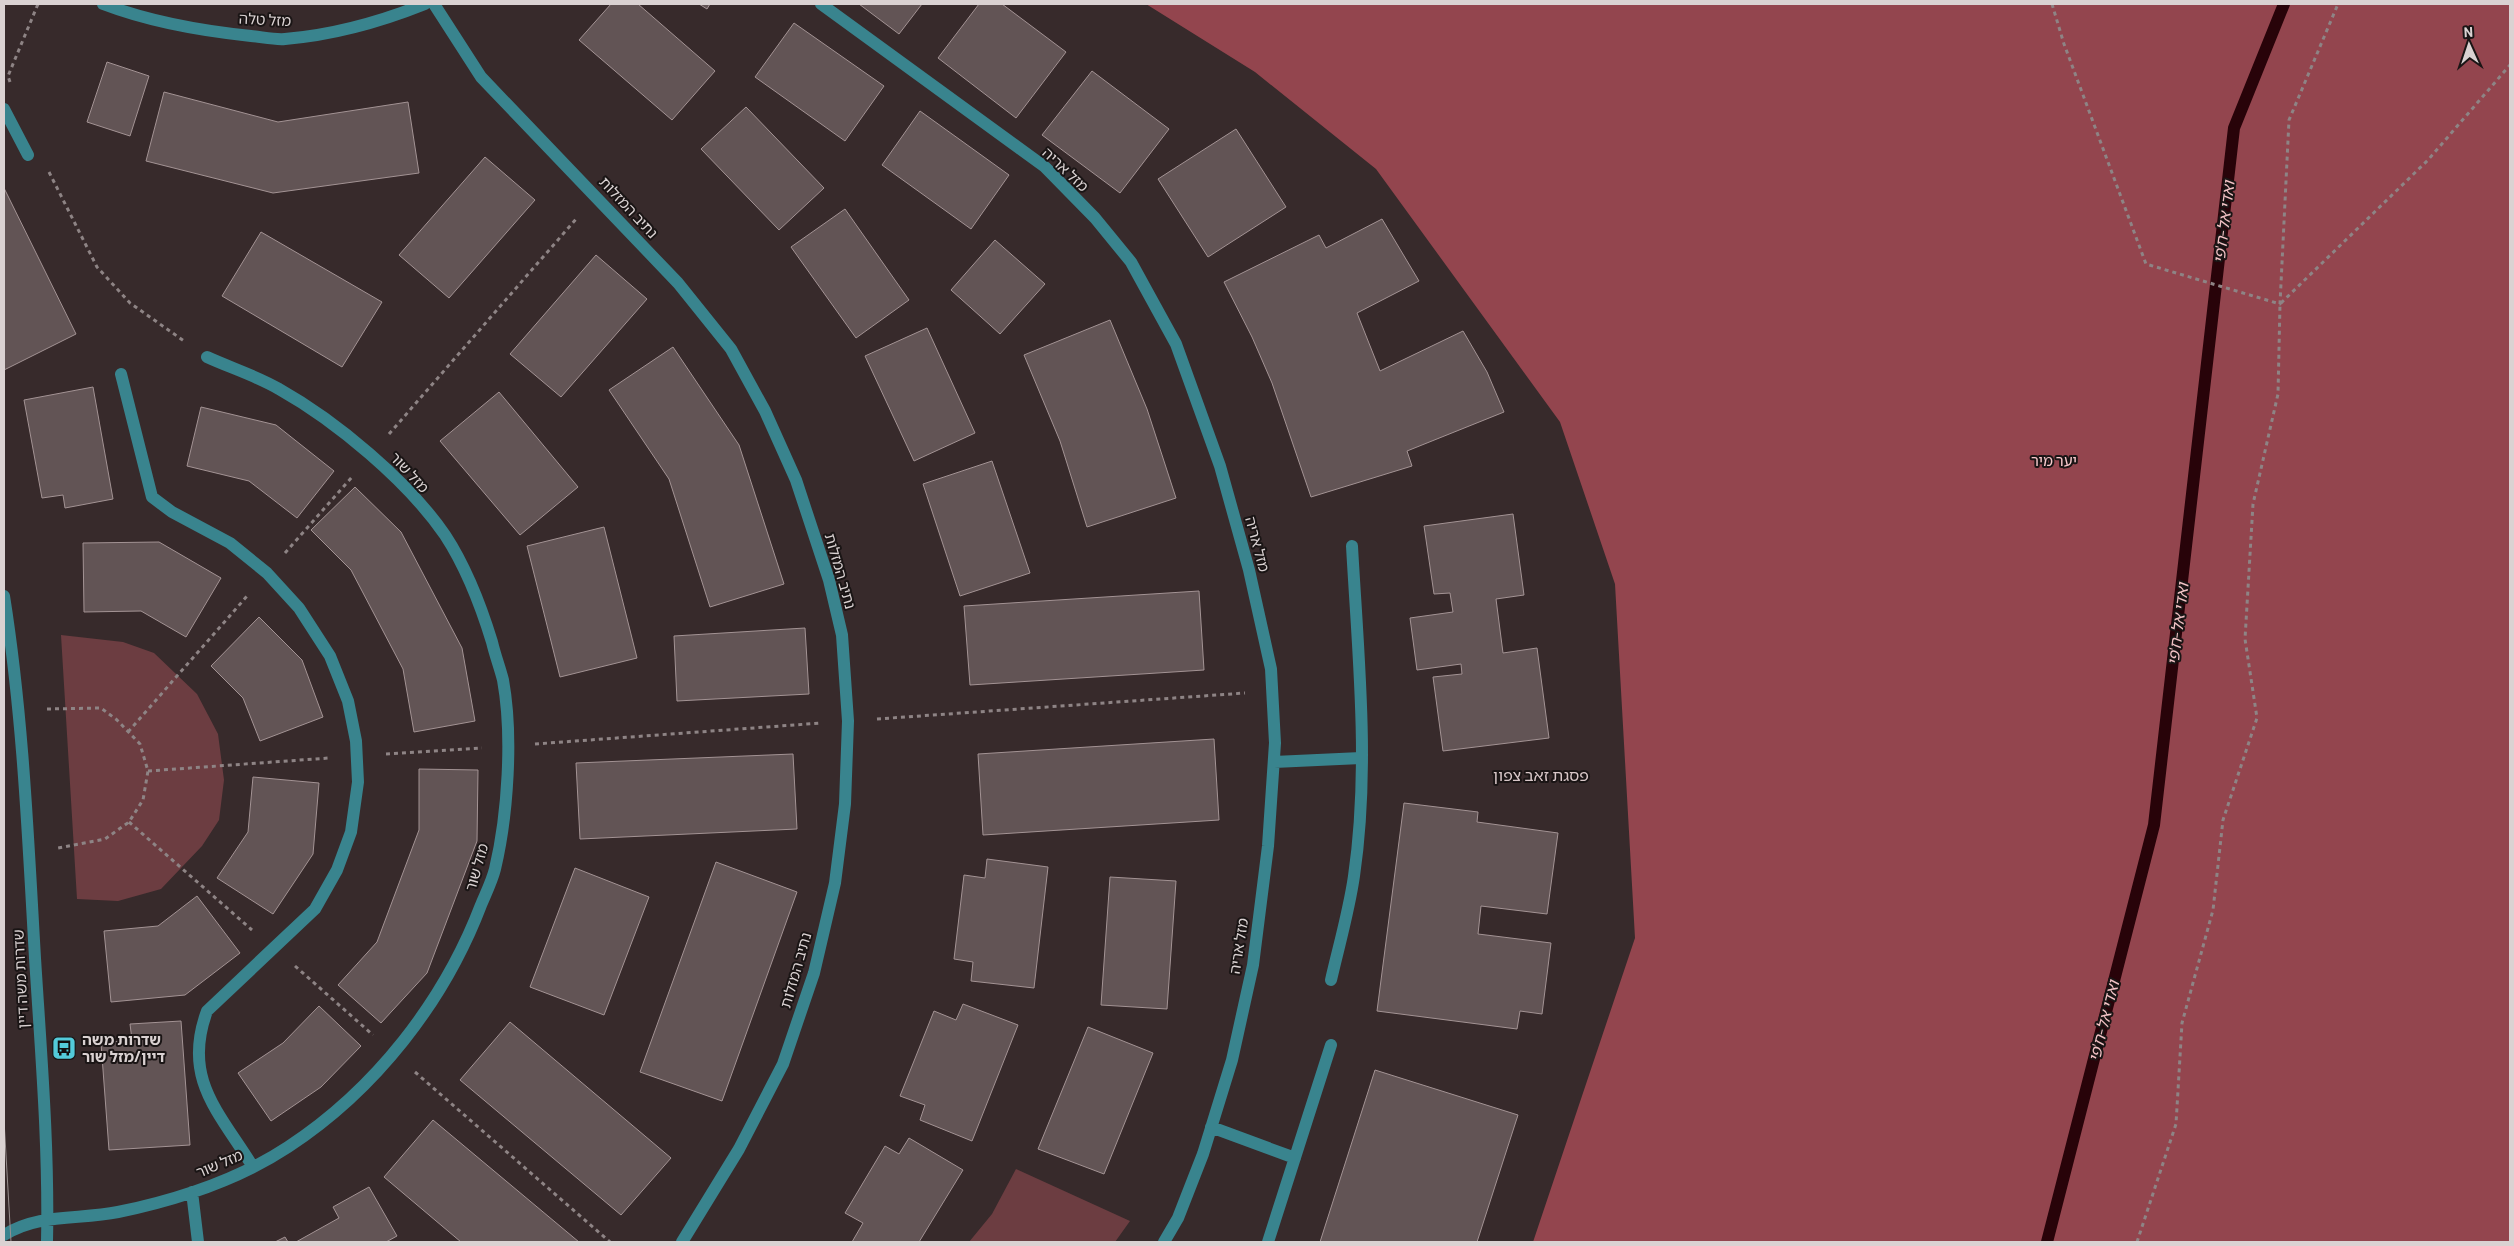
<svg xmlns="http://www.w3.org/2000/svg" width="2514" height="1246" font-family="Barlow,'Noto Sans Hebrew',sans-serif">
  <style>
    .green { fill: #6c3d41 }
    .forest { fill: #93454e }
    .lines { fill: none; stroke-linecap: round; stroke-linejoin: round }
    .stream { stroke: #280309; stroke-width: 12 }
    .building { fill: #625455; stroke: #a39394 }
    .path { stroke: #8e8485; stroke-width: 3; stroke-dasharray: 4 4; stroke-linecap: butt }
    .minor { stroke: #39848e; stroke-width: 12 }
    .tram { stroke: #988e8e; stroke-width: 1 }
    .labels { text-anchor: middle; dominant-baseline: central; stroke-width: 4; stroke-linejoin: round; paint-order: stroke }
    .street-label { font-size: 15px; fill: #dad2d2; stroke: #1a1515 }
    .park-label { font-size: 15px; fill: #f9c9cc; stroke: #1a1515 }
    .poi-label { font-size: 15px; font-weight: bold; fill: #dad2d2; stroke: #1a1515; text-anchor: start }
    .water-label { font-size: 16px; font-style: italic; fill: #f3c3c6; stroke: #1a1515 }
    .neighbourhood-label { font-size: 16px; fill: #d8c7c8; stroke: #1a1515 }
  </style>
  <rect width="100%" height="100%" fill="#372a2b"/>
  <!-- green -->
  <path class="green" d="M 61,635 L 123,642 L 154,653 L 197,694 L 218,734 L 224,780 L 219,820 L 202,846 L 161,889 L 118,901 L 77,899 Z
    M 1016,1169 L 1130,1221 L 1115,1242 L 969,1242 L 992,1214 Z"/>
  <!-- forest -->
  <path class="forest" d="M 1146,4 L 2510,4 L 2510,1242 L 1533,1242 L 1635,938 L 1615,584 L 1560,422 L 1376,169 L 1255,72 Z"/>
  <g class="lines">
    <!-- stream -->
    <path class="stream" d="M 2047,1242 L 2154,825 L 2234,128 L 2284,4"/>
  </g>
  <!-- building -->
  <path class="building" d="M 611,4 L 638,4 L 715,71 L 672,120 L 579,40 Z
    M 699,4 L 710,4 L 707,9 Z
    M 859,4 L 922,4 L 899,34 Z
    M 979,4 L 1002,4 L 1066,52 L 1016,118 L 938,58 Z
    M 794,23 L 884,86 L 845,141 L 755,77 Z
    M 107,62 L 149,76 L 130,136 L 87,122 Z
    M 1092,71 L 1169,129 L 1120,193 L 1042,135 Z
    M 164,92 L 278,122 L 408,102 L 419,173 L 273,193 L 146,161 Z
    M 746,107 L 824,188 L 779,230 L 701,149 Z
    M 920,111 L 1009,175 L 971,229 L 882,165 Z
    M 1236,129 L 1286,207 L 1208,257 L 1158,179 Z
    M 485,157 L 535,200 L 449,298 L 399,255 Z
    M 4,188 L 76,334 L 4,370 Z
    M 845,209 L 909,300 L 856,338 L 791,247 Z
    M 1382,219 L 1419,281 L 1357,313 L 1380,371 L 1463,331 L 1487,372 L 1504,412 L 1407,451 L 1412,466 L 1311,497 L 1272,383 L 1252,337 L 1224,282 L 1319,235 L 1326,248 Z
    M 261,232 L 382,302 L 342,367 L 222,296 Z
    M 995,240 L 1045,284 L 1000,334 L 951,290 Z
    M 596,255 L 647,299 L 561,397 L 510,354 Z
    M 1110,320 L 1147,409 L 1176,498 L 1087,527 L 1060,441 L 1024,355 Z
    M 927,328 L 975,433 L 914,461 L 865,356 Z
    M 673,347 L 739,445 L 784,584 L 710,607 L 669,479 L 609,390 Z
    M 93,387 L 113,499 L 65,508 L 63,495 L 42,498 L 24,400 Z
    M 499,392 L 578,487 L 520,535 L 440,441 Z
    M 201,407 L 276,425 L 334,471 L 297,518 L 249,481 L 187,466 Z
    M 992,461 L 1030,573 L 960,596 L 923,484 Z
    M 355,487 L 401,532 L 462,648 L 475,721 L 414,732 L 403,669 L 351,570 L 311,530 Z
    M 1513,514 L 1524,595 L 1496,599 L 1503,653 L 1537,648 L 1549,738 L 1443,751 L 1433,677 L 1462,674 L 1461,664 L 1417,670 L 1410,618 L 1453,612 L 1450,593 L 1434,594 L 1424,526 Z
    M 604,527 L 637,658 L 560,677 L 527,546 Z
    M 159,542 L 221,578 L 186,637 L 141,611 L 84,612 L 83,543 Z
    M 1199,591 L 1204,670 L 970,685 L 964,606 Z
    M 259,617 L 302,660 L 323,717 L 260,741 L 243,698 L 211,666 Z
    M 805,628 L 809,694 L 677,701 L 674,636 Z
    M 1214,739 L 1219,820 L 983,835 L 978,754 Z
    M 793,754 L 797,829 L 580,839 L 576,763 Z
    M 419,769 L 478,770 L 477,841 L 427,973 L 381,1023 L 338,985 L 377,942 L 419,830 Z
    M 253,777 L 319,783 L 313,854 L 273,914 L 217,878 L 248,832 Z
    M 1404,803 L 1478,812 L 1477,822 L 1558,833 L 1547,914 L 1481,906 L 1478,934 L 1551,943 L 1542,1014 L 1520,1011 L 1517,1029 L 1377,1011 Z
    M 987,859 L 1048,867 L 1034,988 L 971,981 L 973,962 L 954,959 L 964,875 L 985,878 Z
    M 716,862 L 797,892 L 722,1101 L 640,1072 Z
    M 575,868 L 649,897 L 604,1015 L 530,987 Z
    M 1110,877 L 1176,881 L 1167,1009 L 1101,1005 Z
    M 197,896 L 240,953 L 185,995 L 111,1002 L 104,931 L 158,926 Z
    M 963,1004 L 1018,1025 L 972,1141 L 920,1120 L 925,1105 L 900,1096 L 934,1011 L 956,1020 Z
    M 319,1006 L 361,1046 L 321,1087 L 271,1121 L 238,1073 L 283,1043 Z
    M 181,1021 L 190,1145 L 109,1150 L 101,1043 L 132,1040 L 130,1024 Z
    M 510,1022 L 671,1158 L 621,1215 L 460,1080 Z
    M 1088,1027 L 1153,1053 L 1104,1174 L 1038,1149 Z
    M 1375,1070 L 1518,1115 L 1477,1242 L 1320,1242 Z
    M 433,1120 L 579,1242 L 461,1242 L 384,1177 Z
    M 909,1138 L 963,1170 L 919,1242 L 852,1242 L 863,1223 L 845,1213 L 885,1146 L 899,1154 Z
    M 369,1187 L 397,1236 L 386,1242 L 296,1242 L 339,1218 L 333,1207 Z
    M 285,1237 L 288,1242 L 275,1242 Z"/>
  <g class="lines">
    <!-- path -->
    <path class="path" d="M 2052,4 L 2064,44 L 2146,264 L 2280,304 L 2289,120 L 2338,4
      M 10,82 L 8,76 L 38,4
      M 49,172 L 97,267 L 130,303 L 184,341
      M 389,434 L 577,218
      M 285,553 L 352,477
      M 47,709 L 101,708 L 117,720 L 140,744 L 148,771 L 143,800 L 129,822 L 105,839 L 58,848
      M 877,719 L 1245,693
      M 128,732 L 248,595
      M 535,744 L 821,723
      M 386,754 L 482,748
      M 148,771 L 329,758
      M 129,822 L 252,930
      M 295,966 L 373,1035
      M 415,1072 L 610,1242
      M 2137,1242 L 2176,1124 L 2182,1023 L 2213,910 L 2223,820 L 2257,718 L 2245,639 L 2253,504 L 2278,394 L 2280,304 L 2428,160 L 2510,65"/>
    <!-- minor -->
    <path class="minor" d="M 103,4 C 150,22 202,31 251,36 C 262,37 275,40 285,39 C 334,35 380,22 425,4
      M 434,4 L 481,77 L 678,283 L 731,349 L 765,411 L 796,480 L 829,580 L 842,635 L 848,721 L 845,804 L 835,883 L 814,973 L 783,1064 L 739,1149 L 682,1242
      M 821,4 L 1045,167 L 1095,218 L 1131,262 L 1176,344 L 1220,466 L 1249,570 L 1271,669 L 1275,743 L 1268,846 L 1253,965 L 1232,1060 L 1203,1154 L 1178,1218 L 1164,1242
      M 4,109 L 28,155
      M 121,374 L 152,497 L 172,512 L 230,543 L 267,573 L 299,608 L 330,656 L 348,701 L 356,741 L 358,782 L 351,832 L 337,870 L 315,909 L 207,1011 C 182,1079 219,1112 253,1167
      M 4,596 C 23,716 28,837 35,958 C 41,1053 49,1148 47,1242
      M 1274,762 L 1361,758
      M 1331,980 C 1339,945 1349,911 1354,876 C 1370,767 1358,655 1352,546
      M 1211,1127 L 1295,1158
      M 192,1192 L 198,1242
      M 4,1235 C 39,1213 79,1220 118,1212 C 176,1200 238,1180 288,1147 C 375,1090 444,1002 481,905 C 486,893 492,881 495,869 C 508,814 513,735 503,680 C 500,668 495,655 492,642 C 481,606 466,567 445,535 C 408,481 336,421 279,389 C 257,376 231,368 207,357
      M 1268,1242 L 1331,1045"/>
    <!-- tram -->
    <path class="tram" d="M 4,1120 L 11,1242"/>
  </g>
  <!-- icons -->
  <defs>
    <g id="bus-square" transform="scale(1.25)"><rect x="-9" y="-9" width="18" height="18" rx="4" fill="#53cbda" stroke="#1a1515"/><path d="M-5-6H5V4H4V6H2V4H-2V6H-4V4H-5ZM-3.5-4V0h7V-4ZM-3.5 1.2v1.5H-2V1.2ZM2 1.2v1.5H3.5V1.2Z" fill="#111"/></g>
  </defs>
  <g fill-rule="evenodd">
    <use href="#bus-square" x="64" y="1048"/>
  </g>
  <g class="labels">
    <!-- street labels -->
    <g class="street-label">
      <text transform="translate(265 19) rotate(3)">מזל טלה</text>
      <text transform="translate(1066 169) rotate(43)">מזל אריה</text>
      <text transform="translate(629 207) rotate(47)">נתיב המזלות</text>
      <text transform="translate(410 472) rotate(47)">מזל שור</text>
      <text transform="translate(1258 544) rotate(75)">מזל אריה</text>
      <text transform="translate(841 571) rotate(74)">נתיב המזלות</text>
      <text transform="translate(476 867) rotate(-74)">מזל שור</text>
      <text transform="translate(1238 946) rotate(-81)">מזל אריה</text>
      <text transform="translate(795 970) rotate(-74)">נתיב המזלות</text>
      <text transform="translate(20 979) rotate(-93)">שדרות משה דיין</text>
      <text transform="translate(219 1163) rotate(-23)">מזל שור</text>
    </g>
    <!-- park labels -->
    <g class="park-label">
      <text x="2054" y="460">יער מיר</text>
    </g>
    <!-- poi labels -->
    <g class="poi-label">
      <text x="82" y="1039">שדרות משה<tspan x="82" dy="17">דיין/מזל שור</tspan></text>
    </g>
    <!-- water labels -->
    <g class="water-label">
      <text transform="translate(2223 222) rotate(-83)">ואדי אל-ח'פי</text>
      <text transform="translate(2177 624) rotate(-83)">ואדי אל-ח'פי</text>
      <text transform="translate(2103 1021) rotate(-76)">ואדי אל-ח'פי</text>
    </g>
    <!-- neighbourhood labels -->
    <g class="neighbourhood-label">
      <text x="1541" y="774">פסגת זאב צפון</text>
    </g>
  </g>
  <!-- border -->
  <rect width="2514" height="1246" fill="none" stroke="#dad2d2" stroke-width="10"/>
  <!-- north arrow -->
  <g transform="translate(2469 45) rotate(357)" stroke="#1a1515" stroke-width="4" paint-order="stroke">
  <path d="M0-4L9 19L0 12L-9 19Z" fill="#dad2d2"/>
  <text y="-8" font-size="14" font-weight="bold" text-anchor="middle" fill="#dad2d2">N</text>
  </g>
</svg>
